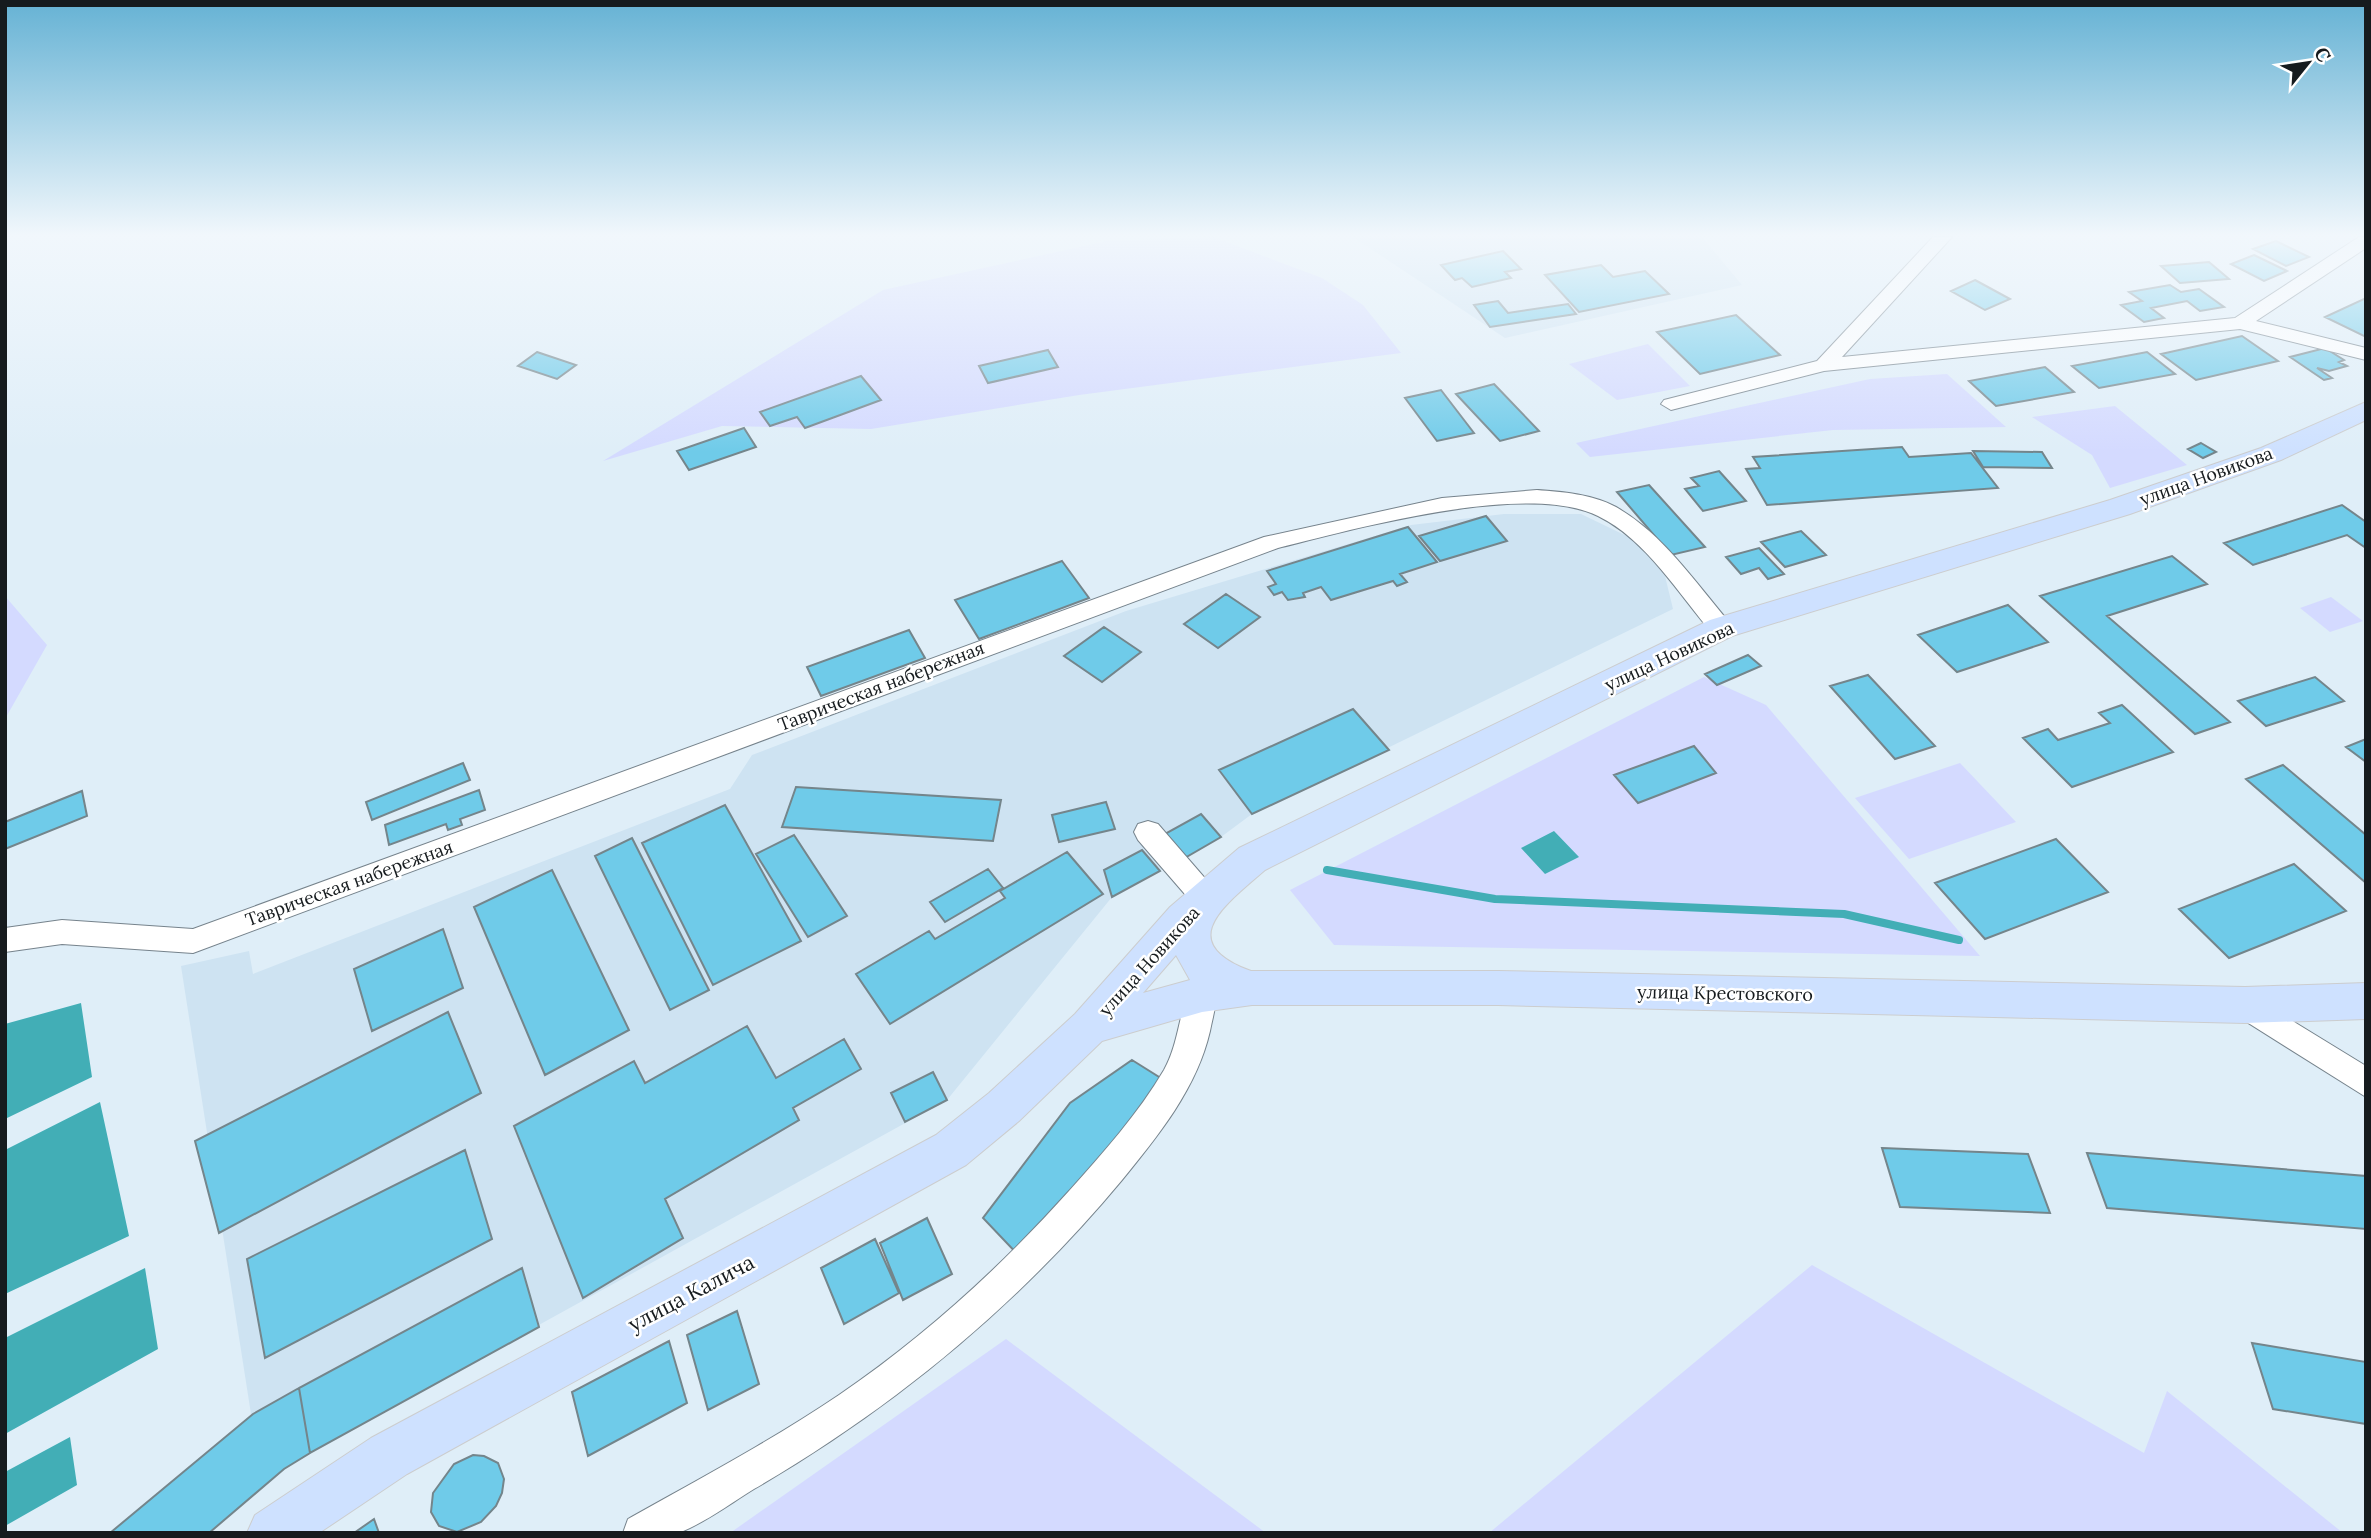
<svg xmlns="http://www.w3.org/2000/svg" width="2371" height="1538" font-family="Lora,serif">
  <style>
    .built { fill: #cee3f2 }
    .green { fill: #d4daff }
    .water { fill: #42aeb6 }
    .lines { fill: none; stroke-linecap: round; stroke-linejoin: round }
    .stream { stroke: #42aeb6; stroke-width: 8 }
    .building { fill: #6fcbe9; stroke: #74858b; stroke-width: 2 }
    .minor-casing { stroke: #76838c; stroke-width: 2 }
    .major-casing { stroke: #cccdce; stroke-width: 2 }
    .minor { fill: #fff; fill-rule: evenodd }
    .major { fill: #cee1ff; fill-rule: evenodd }
    .labels { text-anchor: middle; dominant-baseline: central; stroke-width: 5; stroke-linejoin: round; paint-order: stroke }
    .street-label { font-size: 18px; fill: #161b1e; stroke: #fff }
    .near-street-label { font-size: 21px; fill: #161b1e; stroke: #fff }
  </style>
  <rect width="100%" height="100%" fill="#dfeef8"/>
  <!-- built -->
  <path class="built" d="M 1353,237 L 1702,237 L 1742,285 L 1505,338 Z
    M 1504,514 L 1581,514 L 1635,540 L 1665,576 L 1673,609 L 1252,814 L 1221,837 L 1112,897 L 947,1100 L 261,1478 L 181,966 L 249,951 L 253,974 L 730,789 L 752,755 L 1126,611 L 1411,525 Z"/>
  <!-- green -->
  <path class="green" d="M 1213,237 L 1322,278 L 1363,305 L 1401,353 L 1079,395 L 871,429 L 722,426 L 603,461 L 883,290 L 1107,241 Z
    M 1648,344 L 1690,386 L 1617,400 L 1569,364 Z
    M 1947,374 L 2006,427 L 1833,430 L 1590,457 L 1576,443 L 1870,379 Z
    M 2115,406 L 2187,465 L 2110,488 L 2092,455 L 2032,417 Z
    M 5,596 L 47,645 L 5,719 Z
    M 2331,597 L 2363,621 L 2330,632 L 2300,608 Z
    M 1704,677 L 1766,705 L 1980,956 L 1334,945 L 1290,890 Z
    M 1960,763 L 2016,822 L 1909,859 L 1855,798 Z
    M 1812,1265 L 2144,1453 L 2167,1391 L 2343,1533 L 1489,1533 Z
    M 1006,1339 L 1266,1533 L 730,1533 Z"/>
  <!-- water -->
  <path class="water" d="M 1554,831 L 1579,857 L 1545,874 L 1521,848 Z
    M 81,1003 L 92,1077 L 5,1119 L 5,1024 Z
    M 100,1102 L 129,1236 L 5,1294 L 5,1150 Z
    M 145,1268 L 158,1349 L 5,1434 L 5,1338 Z
    M 70,1437 L 77,1485 L 5,1526 L 5,1472 Z"/>
  <g class="lines">
    <!-- stream -->
    <path class="stream" d="M 1327,870 L 1495,899 L 1844,914 L 1959,940"/>
  </g>
  <!-- building -->
  <path class="building" d="M 2276,241 L 2309,257 L 2286,266 L 2253,249 Z
    M 1503,251 L 1521,269 L 1505,272 L 1511,278 L 1472,287 L 1462,278 L 1455,280 L 1441,265 Z
    M 2254,255 L 2287,271 L 2264,281 L 2231,264 Z
    M 2209,262 L 2229,279 L 2180,283 L 2161,266 Z
    M 1601,265 L 1613,277 L 1645,271 L 1669,294 L 1579,312 L 1545,275 Z
    M 1975,280 L 2010,299 L 1985,310 L 1951,291 Z
    M 2170,285 L 2181,292 L 2199,289 L 2224,307 L 2200,311 L 2187,301 L 2151,308 L 2164,318 L 2144,322 L 2121,305 L 2142,301 L 2129,292 Z
    M 2366,298 L 2366,337 L 2325,317 Z
    M 1498,301 L 1508,313 L 1568,304 L 1576,314 L 1490,327 L 1474,305 Z
    M 1736,315 L 1780,355 L 1700,374 L 1657,332 Z
    M 2242,336 L 2278,361 L 2196,380 L 2161,354 Z
    M 2325,348 L 2344,360 L 2339,362 L 2347,366 L 2329,371 L 2317,368 L 2332,378 L 2324,380 L 2290,357 Z
    M 1048,350 L 1058,367 L 988,383 L 979,366 Z
    M 537,352 L 576,365 L 557,379 L 518,366 Z
    M 2147,352 L 2175,374 L 2099,388 L 2072,366 Z
    M 2045,367 L 2074,392 L 1996,406 L 1969,381 Z
    M 861,376 L 881,400 L 805,428 L 797,417 L 770,426 L 760,412 Z
    M 1494,384 L 1539,431 L 1500,441 L 1456,394 Z
    M 1441,390 L 1474,433 L 1437,441 L 1405,398 Z
    M 744,428 L 756,447 L 689,470 L 677,451 Z
    M 2201,443 L 2216,452 L 2203,458 L 2188,449 Z
    M 1902,447 L 1909,457 L 1971,453 L 1998,488 L 1767,505 L 1746,469 L 1760,468 L 1753,457 Z
    M 1973,451 L 2042,452 L 2052,468 L 1983,467 Z
    M 1719,471 L 1746,501 L 1703,511 L 1685,489 L 1699,486 L 1691,478 Z
    M 1649,485 L 1705,547 L 1671,555 L 1617,492 Z
    M 2342,505 L 2366,522 L 2366,548 L 2347,535 L 2253,565 L 2224,543 Z
    M 1486,516 L 1507,541 L 1440,561 L 1419,536 Z
    M 1408,527 L 1437,562 L 1400,574 L 1407,582 L 1397,586 L 1393,581 L 1331,600 L 1321,587 L 1303,593 L 1305,597 L 1288,600 L 1282,592 L 1274,595 L 1268,587 L 1276,584 L 1267,571 Z
    M 1801,531 L 1826,555 L 1785,567 L 1761,542 Z
    M 1759,548 L 1784,574 L 1768,579 L 1759,568 L 1741,574 L 1726,557 Z
    M 2172,556 L 2207,584 L 2107,616 L 2230,722 L 2195,734 L 2040,596 Z
    M 1062,561 L 1089,598 L 979,639 L 955,600 Z
    M 1226,594 L 1260,617 L 1218,648 L 1184,624 Z
    M 2008,605 L 2048,642 L 1957,672 L 1918,635 Z
    M 1104,627 L 1141,652 L 1102,682 L 1064,656 Z
    M 909,630 L 925,658 L 821,696 L 807,667 Z
    M 1748,655 L 1761,666 L 1717,685 L 1705,674 Z
    M 1868,675 L 1935,746 L 1895,759 L 1830,686 Z
    M 2315,677 L 2344,701 L 2266,726 L 2238,701 Z
    M 2122,705 L 2173,752 L 2072,787 L 2023,738 L 2048,729 L 2058,740 L 2110,723 L 2099,713 Z
    M 1353,709 L 1389,750 L 1252,814 L 1219,770 Z
    M 2366,739 L 2366,762 L 2346,747 Z
    M 1694,746 L 1716,773 L 1638,803 L 1614,775 Z
    M 463,763 L 470,780 L 372,820 L 366,802 Z
    M 2283,765 L 2366,835 L 2366,883 L 2246,779 Z
    M 796,787 L 1001,800 L 993,841 L 782,827 Z
    M 479,790 L 485,810 L 460,819 L 462,825 L 448,830 L 446,824 L 389,845 L 385,825 Z
    M 82,791 L 87,816 L 5,849 L 5,822 Z
    M 1106,802 L 1115,829 L 1059,842 L 1052,815 Z
    M 725,805 L 801,941 L 713,985 L 642,843 Z
    M 1201,814 L 1221,837 L 1183,859 L 1163,835 Z
    M 794,835 L 847,916 L 808,937 L 756,854 Z
    M 632,838 L 709,990 L 670,1010 L 595,856 Z
    M 2056,839 L 2108,892 L 1985,939 L 1935,883 Z
    M 1142,850 L 1160,871 L 1112,897 L 1104,870 Z
    M 1067,852 L 1103,894 L 890,1024 L 856,974 L 929,931 L 935,939 L 1005,898 L 1000,891 Z
    M 2294,864 L 2346,911 L 2229,958 L 2179,909 Z
    M 988,869 L 1003,888 L 945,922 L 930,902 Z
    M 552,870 L 629,1030 L 545,1075 L 474,907 Z
    M 443,929 L 463,988 L 372,1031 L 354,969 Z
    M 448,1012 L 481,1093 L 219,1233 L 195,1141 Z
    M 747,1026 L 776,1078 L 844,1039 L 861,1069 L 793,1108 L 799,1120 L 665,1199 L 683,1238 L 583,1298 L 514,1126 L 634,1061 L 645,1083 Z
    M 1132,1060 L 1167,1082 L 1022,1259 L 983,1218 L 1070,1103 Z
    M 933,1072 L 947,1100 L 905,1122 L 891,1093 Z
    M 1882,1148 L 2028,1154 L 2050,1213 L 1900,1207 Z
    M 465,1150 L 492,1239 L 265,1358 L 247,1259 Z
    M 2087,1153 L 2366,1176 L 2366,1229 L 2107,1208 Z
    M 927,1218 L 952,1274 L 903,1300 L 880,1243 Z
    M 875,1239 L 899,1293 L 844,1324 L 821,1268 Z
    M 522,1268 L 539,1327 L 310,1453 L 299,1388 Z
    M 737,1311 L 759,1384 L 708,1410 L 687,1335 Z
    M 669,1341 L 687,1403 L 588,1456 L 572,1392 Z
    M 2252,1343 L 2366,1362 L 2366,1424 L 2273,1409 Z
    M 299,1388 L 310,1453 L 284,1469 L 209,1533 L 110,1533 L 253,1414 Z
    M 473,1455 L 484,1456 L 498,1463 L 504,1479 L 502,1493 L 496,1506 L 481,1522 L 457,1532 L 439,1526 L 431,1512 L 433,1493 L 454,1464 Z
    M 374,1519 L 379,1533 L 354,1533 Z"/>
  <g class="lines">
    <!-- minor casing -->
    <g class="minor-casing">
      <path id="minor" d="M 1933,237 L 1952,237 L 1842,357 L 2235,318 L 2359,237 L 2366,237 L 2366,248 L 2256,321 L 2366,348 L 2366,360 L 2240,329 L 1824,371 L 1671,410 L 1661,404 L 1664,400 L 1817,361 Z
        M 1537,490 C 1563,492 1592,494 1616,507 C 1662,533 1695,582 1729,622 L 1733,628 L 1729,634 L 1721,637 L 1713,634 C 1679,595 1646,539 1598,516 C 1526,481 1355,529 1278,548 L 193,953 L 62,944 L 5,952 L 5,928 L 62,920 L 193,929 L 1264,537 L 1442,498 Z
        M 1148,821 L 1158,824 L 1216,891 L 1220,899 L 1216,907 L 1206,911 L 1196,907 L 1138,840 L 1134,832 L 1138,824 Z
        M 1202,981 L 1213,985 C 1219,999 1213,1015 1210,1031 C 1197,1088 1158,1136 1122,1180 C 1017,1306 895,1407 754,1489 C 731,1503 706,1522 681,1532 C 666,1538 640,1533 623,1533 L 628,1519 C 699,1479 771,1441 839,1395 C 924,1337 1000,1268 1069,1191 C 1103,1153 1138,1114 1164,1070 C 1179,1043 1179,1012 1191,985 Z
        M 2245,992 L 2366,1066 L 2366,1097 L 2234,1014 L 2230,1005 L 2234,996 Z"/>
    </g>
    <!-- major casing -->
    <g class="major-casing">
      <path id="major" d="M 2366,402 L 2366,420 L 2281,460 L 2130,514 L 1732,636 L 1265,870 C 1226,904 1172,942 1251,971 L 1498,971 L 2245,987 L 2366,983 L 2366,1019 L 2245,1023 L 1498,1005 L 1252,1005 L 1202,1012 L 1102,1041 L 1019,1121 L 966,1165 L 407,1474 L 319,1533 L 247,1533 L 255,1515 L 371,1438 L 936,1135 L 989,1093 L 1075,1014 L 1170,907 L 1239,848 L 1710,620 L 2110,500 L 2261,448 ZM 1176,955 L 1190,980 L 1143,993 Z"/>
    </g>
    <!-- minor -->
    <use href="#minor" class="minor"/>
    <!-- major -->
    <use href="#major" class="major"/>
  </g>
  <!-- sky -->
  <linearGradient id="sky" x2="0" y2="1"><stop stop-color="#65b2d4"/><stop offset="0.52" stop-color="#f1f7fc"/><stop offset="1" stop-color="#f1f7fc" stop-opacity="0"/></linearGradient>
  <rect width="2371" height="452" fill="url(#sky)"/>
  <g class="labels">
    <!-- street labels -->
    <g class="street-label">
      <text transform="translate(2206 476) rotate(-20)">улица Новикова</text>
      <text transform="translate(1669 656) rotate(-25)">улица Новикова</text>
      <text transform="translate(881 686) rotate(-21)">Таврическая набережная</text>
      <text transform="translate(349 883) rotate(-20)">Таврическая набережная</text>
      <text transform="translate(1149 961) rotate(-48)">улица Новикова</text>
      <text transform="translate(1725 993) rotate(1)">улица Крестовского</text>
    </g>
    <!-- near-street labels -->
    <g class="near-street-label">
      <text transform="translate(691 1293) rotate(-28)">улица Калича</text>
    </g>
  </g>
  <!-- border -->
  <rect width="2371" height="1538" fill="none" stroke="#161b1e" stroke-width="14"/>
  <!-- north arrow -->
  <g transform="translate(2308 63) rotate(60)" stroke="#ffffff" stroke-width="5" paint-order="stroke">
  <path d="M0-5L12 26L0 18L-12 26Z" fill="#161b1e"/>
  <text y="-10" font-size="19" font-weight="bold" text-anchor="middle" fill="#161b1e">С</text>
  </g>
</svg>
